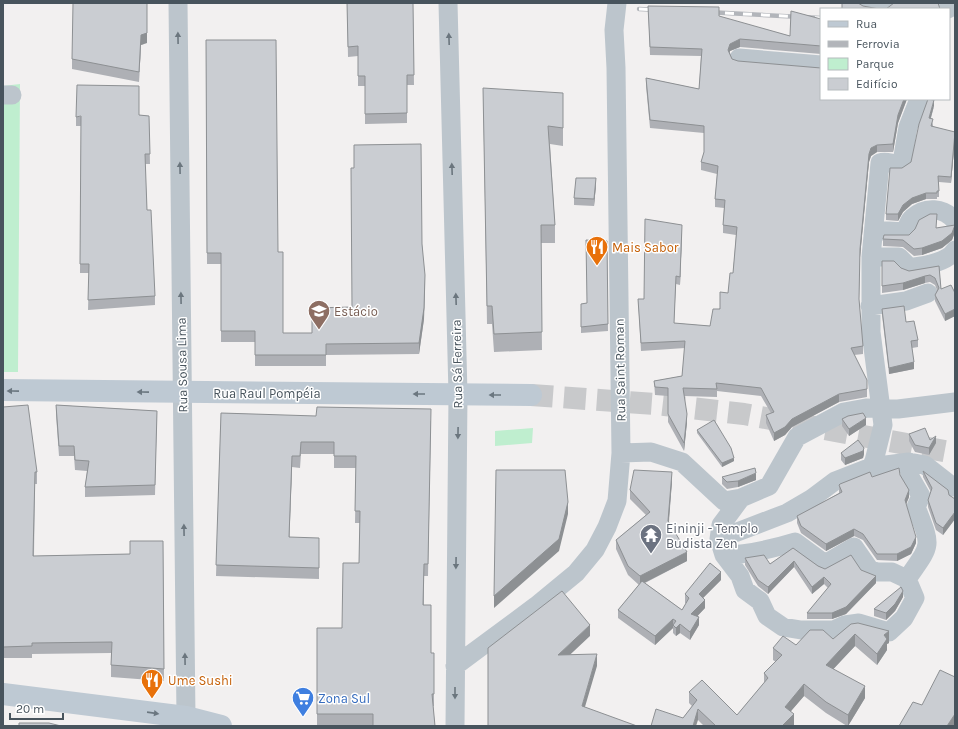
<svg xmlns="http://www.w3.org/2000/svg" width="958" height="729" font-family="Karla,sans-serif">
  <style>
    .green { fill: #bfeecf }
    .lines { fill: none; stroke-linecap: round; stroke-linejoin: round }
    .secondary-tunnel { stroke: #c8c9cb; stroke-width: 22; stroke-dasharray: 22 11; stroke-linecap: butt }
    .street { stroke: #bcc5cc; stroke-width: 19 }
    .secondary { stroke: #bec9d3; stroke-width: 22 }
    .rail-casing { stroke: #b2b5ba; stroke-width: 4.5 }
    .rail { stroke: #fff; stroke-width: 3; stroke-dasharray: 9; stroke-linecap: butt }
    .wall { fill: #aeb0b5 }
    .shaded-wall { fill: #8d9093 }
    .building { fill: #cacdd2; stroke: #8d9093 }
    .oneway { fill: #6b767e }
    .oneway2 { fill: #6b7780 }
    .labels { text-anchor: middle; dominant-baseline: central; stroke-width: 3; stroke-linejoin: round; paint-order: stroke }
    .food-label { font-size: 13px; fill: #c56008; stroke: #fff; text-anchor: start }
    .education-label { font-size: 13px; fill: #785e54; stroke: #fff; text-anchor: start }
    .street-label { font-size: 13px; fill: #48545d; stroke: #fff }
    .worship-label { font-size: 13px; fill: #5b616d; stroke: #fff; text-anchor: start }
    .shop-label { font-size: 13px; fill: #366cbe; stroke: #fff; text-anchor: start }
  </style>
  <rect width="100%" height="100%" fill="#f2f0f0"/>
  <!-- green -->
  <path class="green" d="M 20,84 L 18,372 L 3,372 L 3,86 Z
    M 533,428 L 532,443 L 495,446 L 495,431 Z"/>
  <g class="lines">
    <!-- secondary-tunnel -->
    <path class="secondary-tunnel" d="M 531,395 L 655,404 L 744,414 L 955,453"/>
    <!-- street -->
    <path class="street" d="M 178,3 L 186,717 L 183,726
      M 448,3 L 458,394 L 455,726
      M 866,3 L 882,7 L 887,3
      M 948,9 L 949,3
      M 739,58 L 821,65
      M 3,95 L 12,95
      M 874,230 L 904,232 C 908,228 908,221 912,218 C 925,206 944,207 955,221
      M 871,257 L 899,257 L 909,267 L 914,267 C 926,266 949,261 955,250
      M 870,306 L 906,301 L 928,293
      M 621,453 L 651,452 L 682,462 L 724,501 L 741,498 L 769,486 L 797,437 L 844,412 L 866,408 L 898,409 L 955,402
      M 871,467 L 909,462 L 925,465 L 953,487
      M 741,498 L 721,525 L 719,539 L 724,555 L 740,576 L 745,590 L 760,601 L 767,616 L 783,627 L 801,630 L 834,630 L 845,625 L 859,623 L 889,632 L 904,618 L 915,598 L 907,579
      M 719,539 L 787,513 L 811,499 L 835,481 L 871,467 L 874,461 L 883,425 L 871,332 L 871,257 L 880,163 C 888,160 896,167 902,162 L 908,127 L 919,99
      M 724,555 C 748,555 772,549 795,542 L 825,564 L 854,547 L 870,570 L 877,572 L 892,572 L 907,579 C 932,543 932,548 916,507 L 921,496 L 910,477 L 909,462
      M 455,666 L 536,606 L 576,573 L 595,550 L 607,527 L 617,501 L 621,453 L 616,68 L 614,30 L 617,3"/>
    <!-- secondary -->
    <path class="secondary" d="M 3,390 L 531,395
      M 3,694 L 186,717 L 221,726"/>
    <!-- rail casing -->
    <g class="rail-casing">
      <path id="rail" d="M 639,9 L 659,10
        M 707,12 L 821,18"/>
    </g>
    <!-- rail -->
    <use href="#rail" class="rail"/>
  </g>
  <!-- wall -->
  <path class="wall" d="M 347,3 L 413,3 L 414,85 L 407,85 L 407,123 L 365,124 L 365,86 L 358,86 L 358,56 L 348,57 Z
    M 648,6 L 719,17 L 790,36 L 821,19 L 821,54 L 740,47 L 730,51 L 730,53 L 732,59 L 821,99 L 907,99 L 898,123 L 893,152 L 877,152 L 871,156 L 869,162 L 860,257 L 859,301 L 863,346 L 863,354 L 854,355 L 867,380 L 867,397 L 839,402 L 792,427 L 785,435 L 774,441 L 766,423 L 766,415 L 771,413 L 761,396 L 717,391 L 717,397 L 684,396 L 687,422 L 684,451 L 668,422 L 668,396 L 655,395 L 654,381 L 682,376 L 685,348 L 641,351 L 638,299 L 644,299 L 682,233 L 680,285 L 676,284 L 674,323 L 710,326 L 728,293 L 733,273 L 736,235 L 723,233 L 723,225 L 724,208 L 715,207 L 715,199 L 717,174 L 701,170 L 701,162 L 704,152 L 704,133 L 650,128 L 646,86 L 646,78 L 699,89 L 701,56 L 650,55 Z
    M 206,40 L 278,252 L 283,333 L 312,333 L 352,307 L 422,244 L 425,286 L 424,319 L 419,354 L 326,355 L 326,366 L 255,366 L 255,342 L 221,342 L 221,264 L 207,264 Z
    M 147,43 L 141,45 L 139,82 L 72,69 L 72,59 Z
    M 483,88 L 563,128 L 563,146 L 550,144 L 555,225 L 555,243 L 541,243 L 542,350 L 494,352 L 492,324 L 487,324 Z
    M 934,106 L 931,118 L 933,125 L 933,126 L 955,138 L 951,183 L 939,182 L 939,197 L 937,197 L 937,199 L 926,199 L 912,204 L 903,212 L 898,221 L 886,220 L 886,214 L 902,168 L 911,162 Z
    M 139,115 L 149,116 L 150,164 L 145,164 L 147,210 L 155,296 L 155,305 L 88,310 L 89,273 L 80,273 L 81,126 L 76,126 L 76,117 Z
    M 596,185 L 594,206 L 574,205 L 574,198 Z
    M 936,228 L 955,232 L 952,240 L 942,248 L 922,255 L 914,256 L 903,247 L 883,246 L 883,239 L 909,235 Z
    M 607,241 L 608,331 L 581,333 L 581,304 L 587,303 Z
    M 882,261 L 909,271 L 939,266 L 941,289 L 955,293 L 955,316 L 945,321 L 935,301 L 935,295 L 937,290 L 935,285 L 930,282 L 925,283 L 903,290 L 882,293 Z
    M 882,309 L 906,322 L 918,340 L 918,347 L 912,348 L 914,369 L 889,374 L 882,315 Z
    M 56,405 L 157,411 L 155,495 L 85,497 L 85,487 L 87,471 L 75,470 L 74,456 L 59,456 L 56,415 Z
    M 3,407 L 37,472 L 37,484 L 35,484 L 34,556 L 130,554 L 163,541 L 164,681 L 111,677 L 111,653 L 32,654 L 32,658 L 3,658 Z
    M 221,413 L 431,421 L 428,576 L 424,576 L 424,605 L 431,653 L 434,653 L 434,706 L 433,706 L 435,726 L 317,726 L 317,628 L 342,628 L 359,563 L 360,523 L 355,523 L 356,468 L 334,468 L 334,454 L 301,454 L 300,468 L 292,467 L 289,537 L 319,550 L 319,579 L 216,576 Z
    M 842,419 L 866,425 L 849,436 L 842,426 Z
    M 697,430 L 734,461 L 722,467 L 697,433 Z
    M 909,434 L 930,440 L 936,443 L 929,455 L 915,452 L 909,441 Z
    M 841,453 L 864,454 L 863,458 L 845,465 L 841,460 Z
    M 923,471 L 949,495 L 955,499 L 955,519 L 943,535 L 936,530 L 928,507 L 928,500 L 931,492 L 923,477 Z
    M 900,475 L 909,497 L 906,504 L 916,543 L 911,554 L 897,561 L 877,560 L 863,540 L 854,536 L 826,551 L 801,533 L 797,523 L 797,516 L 839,493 L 839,485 L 872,477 Z
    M 722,477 L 756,480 L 738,487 L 727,489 L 722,484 Z
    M 672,481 L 669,522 L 687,561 L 645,583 L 682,610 L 686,603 L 685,603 L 685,594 L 721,580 L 703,598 L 705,608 L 697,616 L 699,625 L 690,640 L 680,633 L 676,636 L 673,633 L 673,628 L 655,645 L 618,618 L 618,610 L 639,585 L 628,575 L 616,549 L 616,540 L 646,515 L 630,499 L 630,490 Z
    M 793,548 L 818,566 L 825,569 L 861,570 L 876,583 L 846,614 L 832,619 L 807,619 L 807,613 L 828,588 L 824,584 L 812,594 L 794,567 L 768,594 L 758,586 L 745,565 L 745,558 L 770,564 Z
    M 903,597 L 895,611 L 886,620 L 874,616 L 874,609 Z
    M 851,624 L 889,643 L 887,644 L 887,650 L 877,665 L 855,646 L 833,669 L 865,698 L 848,726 L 847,726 L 826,713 L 804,696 L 791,711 L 794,725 L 793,726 L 704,726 L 698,720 L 683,718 L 692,706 L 689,703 L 689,692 L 737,715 L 764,683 L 764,673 L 776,662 L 773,660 L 773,648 L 796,645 L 833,639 Z"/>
  <!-- shaded-wall -->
  <path class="shaded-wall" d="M 147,3 L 147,43 L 141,45 L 139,82 L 141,35 Z
    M 740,39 L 740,47 L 730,51 L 728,57 L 728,50 L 730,44 Z
    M 904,99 L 907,99 L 898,123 L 893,152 L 893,144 L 898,115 Z
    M 934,100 L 934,106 L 929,124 L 929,118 Z
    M 955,132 L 955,138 L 951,183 L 951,177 Z
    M 877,145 L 877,152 L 871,156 L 869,162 L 860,257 L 860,249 L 869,154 L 871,148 Z
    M 596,178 L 596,185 L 594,206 L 594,199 Z
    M 926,193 L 926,199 L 912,204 L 903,212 L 898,221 L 898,214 L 903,205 L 912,198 Z
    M 682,225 L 682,233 L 680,285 L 680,277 Z
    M 955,225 L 955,232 L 952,240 L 942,248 L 922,255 L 922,248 Z
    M 425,275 L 424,319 L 419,354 L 419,343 Z
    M 925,276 L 925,283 L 903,290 L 903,283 Z
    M 955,309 L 955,316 L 945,321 L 945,314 Z
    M 914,362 L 914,369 L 889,374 L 889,368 Z
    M 839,394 L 839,402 L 792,427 L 785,435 L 774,441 L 774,433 L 792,419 Z
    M 687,414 L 687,422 L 684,451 L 684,443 Z
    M 866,418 L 866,425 L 849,436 L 849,429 Z
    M 936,436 L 936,443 L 929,455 L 929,448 Z
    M 864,448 L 864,454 L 863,458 L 845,465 L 845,458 Z
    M 292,456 L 292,467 L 289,549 L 289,537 Z
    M 734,458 L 734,461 L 722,467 L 722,463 Z
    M 672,472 L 672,481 L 668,530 L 668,521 Z
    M 756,473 L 756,480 L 738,487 L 738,481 Z
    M 909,490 L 909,497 L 905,507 L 905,500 Z
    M 568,502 L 568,514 L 559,551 L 494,608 L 494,596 Z
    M 955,512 L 955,519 L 943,535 L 943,528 Z
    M 854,529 L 854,536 L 826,551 L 826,544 Z
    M 916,537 L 916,543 L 911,554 L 897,561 L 897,554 Z
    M 687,552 L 687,561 L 640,585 L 640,576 Z
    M 794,561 L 794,567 L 768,594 L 768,587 Z
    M 721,572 L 721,580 L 699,602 L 699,594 Z
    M 876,576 L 876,583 L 846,614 L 832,619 L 832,613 Z
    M 824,577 L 824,584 L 812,594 L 812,587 Z
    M 903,591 L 903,597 L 895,611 L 886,620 L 886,613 Z
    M 705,600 L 705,608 L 691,623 L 691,614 Z
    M 699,617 L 699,625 L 690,640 L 690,632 Z
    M 673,619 L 673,628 L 655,645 L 655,636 Z
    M 680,624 L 680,633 L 676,636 L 676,628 Z
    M 590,625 L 590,636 L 558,666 L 558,655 Z
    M 889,631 L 889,643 L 887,644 L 887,650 L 877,665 L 877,654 L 884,635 Z
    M 855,634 L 855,646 L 826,677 L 826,665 Z
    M 597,654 L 597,666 L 582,717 L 582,706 Z
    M 804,684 L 804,696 L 785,718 L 785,707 Z
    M 865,686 L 865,698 L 848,726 L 848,715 Z
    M 698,709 L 698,720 L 696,726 L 693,726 Z
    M 794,714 L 794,725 L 793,726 L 782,726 Z
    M 955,714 L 955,726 L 947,726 Z"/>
  <!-- building -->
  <path class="building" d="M 73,3 L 147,3 L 147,33 L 141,35 L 139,72 L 72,59 Z
    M 347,3 L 413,3 L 414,75 L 407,75 L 407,113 L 365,114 L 365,76 L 358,76 L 358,46 L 348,47 Z
    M 842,3 L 858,3 L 863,6 L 879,9 L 842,9 Z
    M 894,3 L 938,3 L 940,9 L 886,9 Z
    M 648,6 L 719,7 L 719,16 L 790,36 L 791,11 L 821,19 L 821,46 L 740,39 L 730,44 L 728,50 L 732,59 L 738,61 L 821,68 L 821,99 L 904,99 L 898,115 L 893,144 L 877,145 L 871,148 L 869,154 L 860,249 L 859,299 L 863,346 L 851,348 L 867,380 L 867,389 L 839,394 L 792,419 L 785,427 L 774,433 L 766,415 L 774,412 L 761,388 L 716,383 L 717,389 L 683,388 L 687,414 L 684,443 L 668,414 L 668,388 L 655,387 L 654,381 L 682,376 L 685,341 L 641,343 L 638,299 L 644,299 L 645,219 L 682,225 L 680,277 L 676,276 L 674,323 L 710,326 L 713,309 L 720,309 L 720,292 L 728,293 L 730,273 L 733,273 L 737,227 L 723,225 L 725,200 L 715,199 L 718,166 L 701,162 L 704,152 L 704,126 L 650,120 L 646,78 L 699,89 L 702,49 L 650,47 Z
    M 206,40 L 276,40 L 278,252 L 283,252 L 283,333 L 312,333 L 312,308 L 352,307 L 351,168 L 354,168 L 354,145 L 421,144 L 422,244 L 425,275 L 424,308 L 419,343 L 326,344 L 326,355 L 255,355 L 255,331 L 221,331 L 221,253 L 207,253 Z
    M 77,85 L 139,86 L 139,115 L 149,116 L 150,154 L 145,154 L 147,210 L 151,210 L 155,296 L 88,300 L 89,264 L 80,264 L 81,116 L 76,117 Z
    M 483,88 L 563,93 L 563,128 L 548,126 L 555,225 L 541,225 L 542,332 L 494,334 L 492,306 L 487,306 Z
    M 928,99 L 934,100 L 929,118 L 933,119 L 931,126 L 955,132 L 951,177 L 938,176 L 939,191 L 937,191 L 937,193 L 926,193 L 912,198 L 903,205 L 898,214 L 886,214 L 890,168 L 902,168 L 911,162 L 919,124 Z
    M 576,178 L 596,178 L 594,199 L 574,198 Z
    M 930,214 L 937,214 L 936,228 L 955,225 L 952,233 L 942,241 L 922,248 L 914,249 L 903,240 L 883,239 L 884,235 L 909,235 L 915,229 L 919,220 Z
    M 586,240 L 607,241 L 608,324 L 581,327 L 581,304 L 587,303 Z
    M 882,261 L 894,261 L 901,268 L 909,271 L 939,266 L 941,289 L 951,285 L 955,293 L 955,309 L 945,314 L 935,295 L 939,288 L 935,278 L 930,275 L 925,276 L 903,283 L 882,286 Z
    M 904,306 L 906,322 L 914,321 L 918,340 L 911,341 L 914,362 L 889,368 L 882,309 Z
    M 28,405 L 37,472 L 35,472 L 33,556 L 130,554 L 130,541 L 163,541 L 164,669 L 111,665 L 112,642 L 32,643 L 32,646 L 3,647 L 3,407 Z
    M 56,405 L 157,411 L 155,485 L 85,487 L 89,461 L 75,460 L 74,446 L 59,446 Z
    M 317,407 L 431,409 L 428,564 L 424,564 L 423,605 L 431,605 L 431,653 L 434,653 L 434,694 L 432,694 L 435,726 L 373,726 L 373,714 L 317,714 L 317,628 L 342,628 L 343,563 L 359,563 L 360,511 L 355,511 L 356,456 L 334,456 L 334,442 L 301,442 L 300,456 L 292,456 L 289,537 L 319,538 L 319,568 L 216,565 L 221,413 L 316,416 Z
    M 863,413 L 866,418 L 849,429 L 842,419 L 848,416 Z
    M 714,420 L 731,448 L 734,458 L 722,463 L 697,430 Z
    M 925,428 L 930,440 L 936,436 L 929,448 L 915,445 L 909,434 Z
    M 858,440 L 864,448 L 863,451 L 845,458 L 841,453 Z
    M 755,468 L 756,473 L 738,481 L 727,482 L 722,477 Z
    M 899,468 L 900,475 L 909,490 L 905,500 L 916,537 L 911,547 L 897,554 L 877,554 L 863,534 L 854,529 L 826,544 L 801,526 L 797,516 L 842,492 L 839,485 L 840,484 L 870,472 L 872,477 Z
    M 496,470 L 565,470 L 568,502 L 559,539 L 494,596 Z
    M 634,470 L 672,472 L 668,521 L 687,552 L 640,576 L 628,566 L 616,540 L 650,512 L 630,490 Z
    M 923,471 L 948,490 L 949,495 L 955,499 L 955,512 L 943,528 L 936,523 L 928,500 L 932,488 Z
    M 793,548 L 818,566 L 825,569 L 851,555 L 861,570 L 876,576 L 846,607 L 832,613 L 807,613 L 831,584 L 824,577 L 812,587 L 794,561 L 768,587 L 758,580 L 745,558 L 764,555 L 770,564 Z
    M 710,563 L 721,572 L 699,594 L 705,600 L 691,614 L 699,617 L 690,632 L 680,624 L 676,628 L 673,625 L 676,621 L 673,619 L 655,636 L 618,610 L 642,581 L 682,610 L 689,598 L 685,594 Z
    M 901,587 L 903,591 L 895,604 L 886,613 L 874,609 Z
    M 562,591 L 590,625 L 558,655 L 597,654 L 582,706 L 637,726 L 488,726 L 488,648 Z
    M 858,623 L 889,631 L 884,635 L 887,639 L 877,654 L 855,634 L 826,665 L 865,686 L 848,715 L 826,702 L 804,684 L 785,707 L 794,714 L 782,726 L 716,726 L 698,709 L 693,726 L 651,726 L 656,709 L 683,718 L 697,700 L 689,692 L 702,680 L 737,715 L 768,678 L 764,673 L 782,655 L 773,648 L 783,636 L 796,645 L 810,630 L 823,630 L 833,639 L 851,624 Z
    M 940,670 L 955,677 L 955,714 L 947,726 L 899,726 L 913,702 L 922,705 Z
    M 19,723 L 49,723 L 61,726 L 19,726 Z"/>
  <!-- one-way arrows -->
  <defs><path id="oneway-solid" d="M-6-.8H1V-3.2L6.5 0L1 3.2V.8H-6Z"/></defs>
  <g class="oneway">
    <use href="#oneway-solid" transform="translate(178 38) rotate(-91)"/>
    <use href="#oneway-solid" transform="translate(449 39) rotate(-92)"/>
    <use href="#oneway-solid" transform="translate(180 168) rotate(-91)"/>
    <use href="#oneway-solid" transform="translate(452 169) rotate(-92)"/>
    <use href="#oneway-solid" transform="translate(181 298) rotate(-91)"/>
    <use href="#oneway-solid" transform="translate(456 299) rotate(-92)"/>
    <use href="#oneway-solid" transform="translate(458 433) rotate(91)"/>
    <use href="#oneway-solid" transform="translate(184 530) rotate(-91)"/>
    <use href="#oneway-solid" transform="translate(456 563) rotate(91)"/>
    <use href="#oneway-solid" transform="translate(185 659) rotate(-91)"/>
    <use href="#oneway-solid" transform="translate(455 693) rotate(90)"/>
  </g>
  <g class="oneway2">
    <use href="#oneway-solid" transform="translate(13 391) rotate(-179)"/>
    <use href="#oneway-solid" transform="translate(143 392) rotate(-179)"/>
    <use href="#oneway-solid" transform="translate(419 394) rotate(-180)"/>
    <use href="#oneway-solid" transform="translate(495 395) rotate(-180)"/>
    <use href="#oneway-solid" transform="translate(153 713) rotate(8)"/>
  </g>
  <!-- icons -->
  <defs>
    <g id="restaurant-pin" transform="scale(1.15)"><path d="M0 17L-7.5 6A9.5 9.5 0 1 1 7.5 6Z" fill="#e8710a" stroke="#fff"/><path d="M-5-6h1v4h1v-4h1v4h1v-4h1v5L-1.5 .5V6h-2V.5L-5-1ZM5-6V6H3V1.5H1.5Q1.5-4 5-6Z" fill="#fff"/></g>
    <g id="university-pin" transform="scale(1.15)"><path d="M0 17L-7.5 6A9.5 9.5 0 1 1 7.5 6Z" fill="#8d6e63" stroke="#fff"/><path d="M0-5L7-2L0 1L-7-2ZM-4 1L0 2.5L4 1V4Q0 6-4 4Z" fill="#fff"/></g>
    <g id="temple-pin" transform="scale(1.15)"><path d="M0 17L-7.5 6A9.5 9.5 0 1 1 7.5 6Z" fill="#6b7280" stroke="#fff"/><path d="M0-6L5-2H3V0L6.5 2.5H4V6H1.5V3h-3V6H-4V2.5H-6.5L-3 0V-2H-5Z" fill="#fff"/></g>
    <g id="supermarket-pin" transform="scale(1.15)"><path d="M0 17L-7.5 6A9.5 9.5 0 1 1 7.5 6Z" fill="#3f7fe0" stroke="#fff"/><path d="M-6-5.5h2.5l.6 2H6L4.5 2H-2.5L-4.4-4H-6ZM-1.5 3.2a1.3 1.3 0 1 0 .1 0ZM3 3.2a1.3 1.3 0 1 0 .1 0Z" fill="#fff"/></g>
  </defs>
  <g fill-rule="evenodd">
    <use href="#restaurant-pin" x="597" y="247"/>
    <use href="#university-pin" x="319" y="311"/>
    <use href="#temple-pin" x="651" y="535"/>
    <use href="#restaurant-pin" x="152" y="680"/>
    <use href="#supermarket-pin" x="303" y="698"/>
  </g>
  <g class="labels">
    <!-- food labels -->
    <g class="food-label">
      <text x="612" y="247">Mais Sabor</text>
      <text x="168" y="680">Ume Sushi</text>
    </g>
    <!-- education labels -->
    <g class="education-label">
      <text x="334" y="311">Estácio</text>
    </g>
    <!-- street labels -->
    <g class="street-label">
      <text transform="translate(457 364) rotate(-91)">Rua Sá Ferreira</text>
      <text transform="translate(182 365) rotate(-91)">Rua Sousa Lima</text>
      <text transform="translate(620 370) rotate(-91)">Rua Saint Roman</text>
      <text x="267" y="393">Rua Raul Pompéia</text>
    </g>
    <!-- worship labels -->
    <g class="worship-label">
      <text x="666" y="528">Eininji - Templo<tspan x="666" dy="15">Budista Zen</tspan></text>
    </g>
    <!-- shop labels -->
    <g class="shop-label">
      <text x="318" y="698">Zona Sul</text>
    </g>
  </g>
  <!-- border -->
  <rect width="958" height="729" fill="none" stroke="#48545d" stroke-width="8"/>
  <!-- legend -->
  <rect x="820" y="8" width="130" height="92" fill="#ffffff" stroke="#b6bbbe"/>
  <rect x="828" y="21" width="20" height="6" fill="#bec9d3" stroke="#b6bbbe"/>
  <text x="856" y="28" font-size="12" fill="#48545d">Rua</text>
  <rect x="828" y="41" width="20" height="6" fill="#b2b5ba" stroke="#b6bbbe"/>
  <text x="856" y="48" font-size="12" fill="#48545d">Ferrovia</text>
  <rect x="828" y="58" width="20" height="12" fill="#bfeecf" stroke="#b6bbbe"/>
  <text x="856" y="68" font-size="12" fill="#48545d">Parque</text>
  <rect x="828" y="78" width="20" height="12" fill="#cacdd2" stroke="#b6bbbe"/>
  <text x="856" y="88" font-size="12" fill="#48545d">Edifício</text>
  <!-- scale -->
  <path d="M10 713v6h53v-6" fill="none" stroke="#48545d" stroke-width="2"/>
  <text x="16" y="713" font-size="12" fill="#48545d" stroke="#ffffff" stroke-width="3" paint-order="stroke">20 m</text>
</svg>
